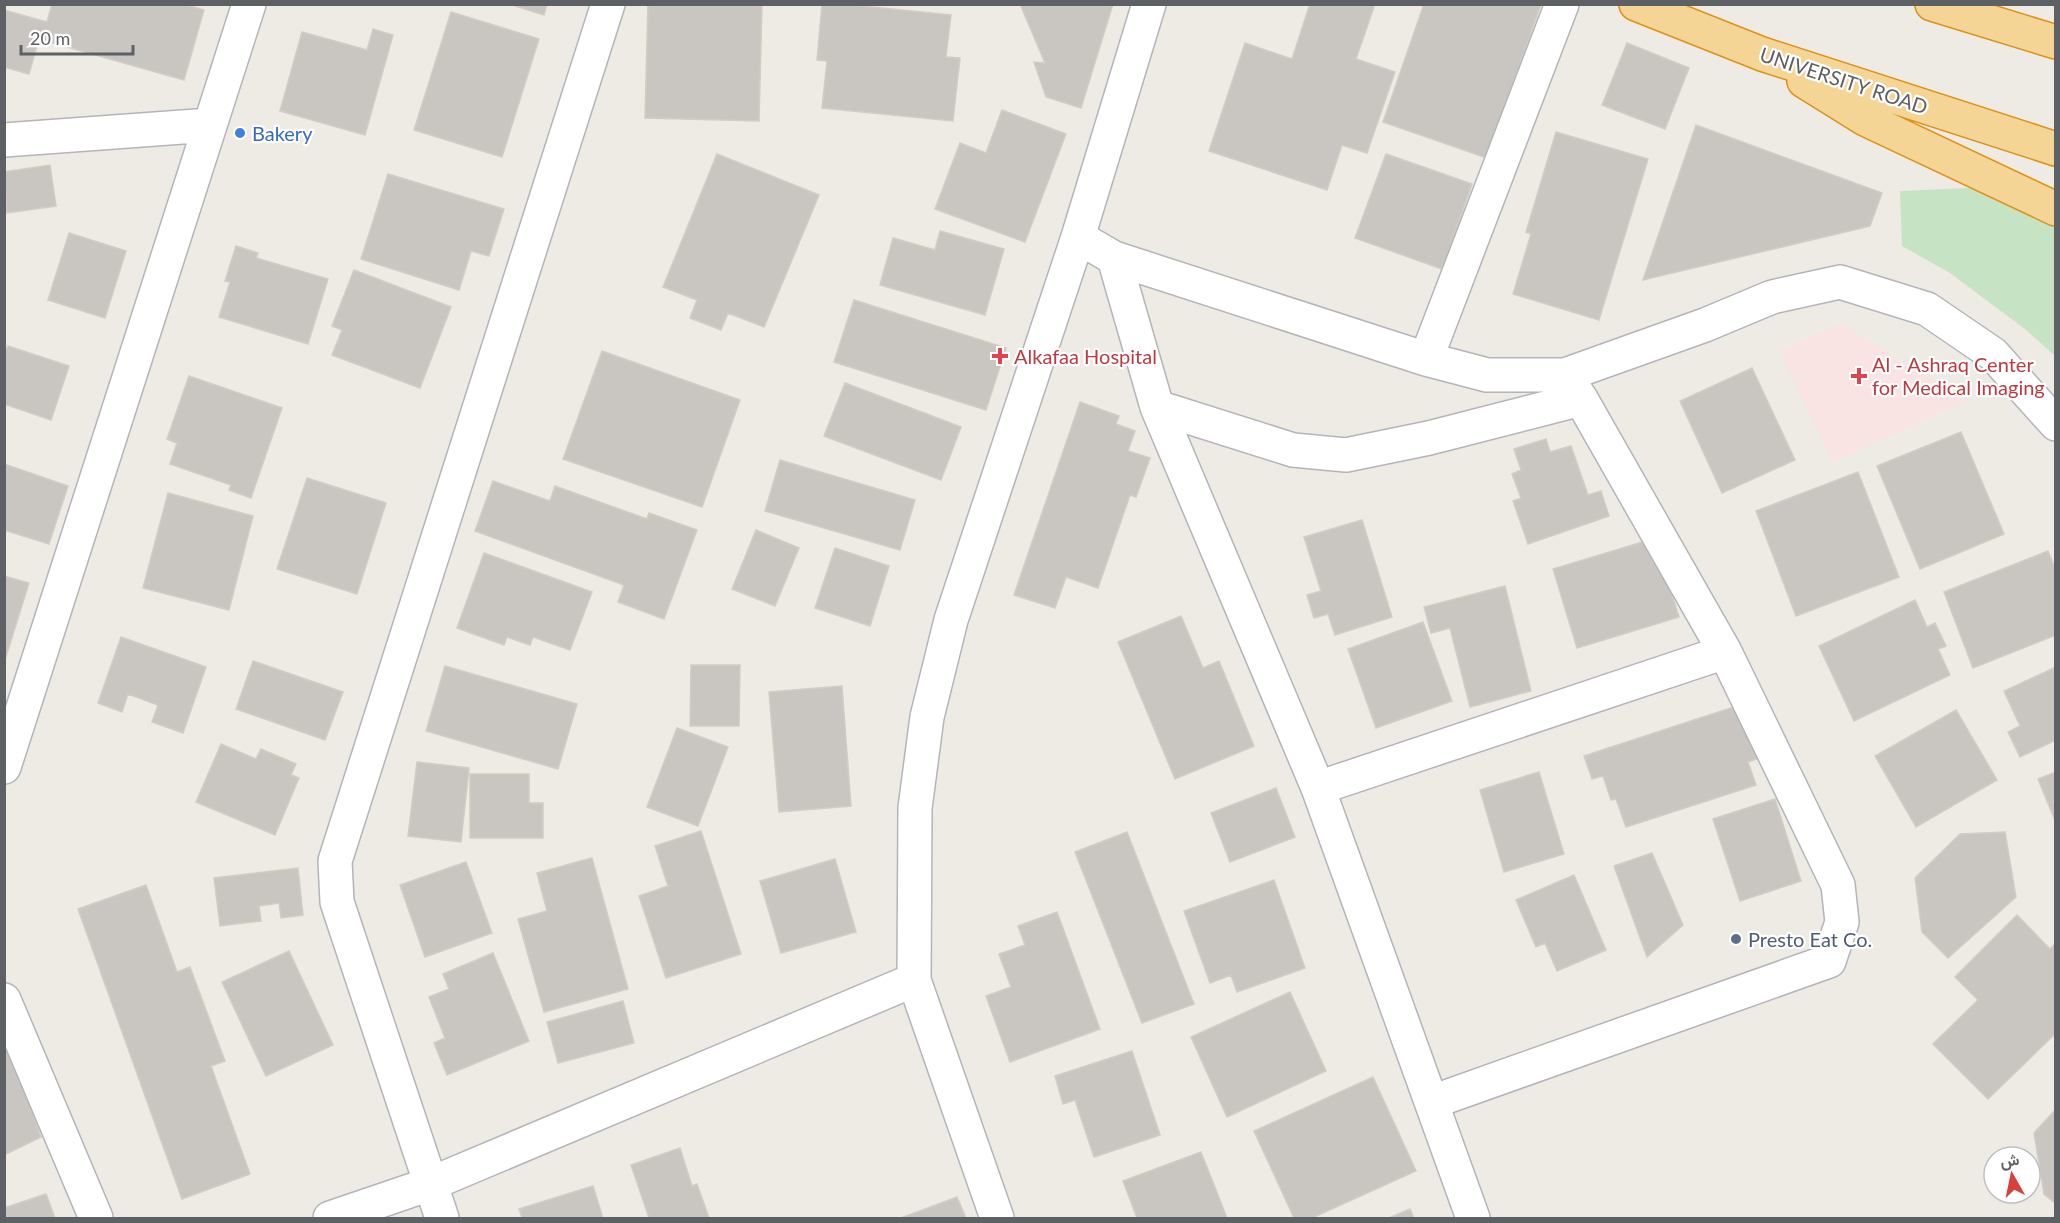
<svg xmlns="http://www.w3.org/2000/svg" width="2060" height="1223" font-family="Lato,Vazirmatn,sans-serif">
  <style>
    .medical { fill: #f9e3e3 }
    .green { fill: #c6e3c4 }
    .building { fill: #c9c6c1; stroke: #d2cdc4; stroke-width: 1.5 }
    .lines { fill: none; stroke-linecap: round; stroke-linejoin: round }
    .street-casing { stroke: #b2b5b9; stroke-width: 36 }
    .highway-casing { stroke: #df9114; stroke-width: 36 }
    .street { stroke: #fff; stroke-width: 33 }
    .highway { stroke: #f4d596; stroke-width: 33 }
    .shop-dot { fill: #3f7fe0; stroke: #fff; stroke-width: 2 }
    .health-dot { fill: #e0444e; stroke: #fff; stroke-width: 2 }
    .service-dot { fill: #5c6f8a; stroke: #fff; stroke-width: 2 }
    .labels { text-anchor: middle; dominant-baseline: central; stroke-width: 4.5; stroke-linejoin: round; paint-order: stroke }
    .street-label { font-size: 20px; fill: #5d6164; stroke: #fff }
    .shop-label { font-size: 20px; fill: #366cbe; stroke: #fff; text-anchor: start }
    .health-label { font-size: 20px; fill: #be3a42; stroke: #fff; text-anchor: start }
    .service-label { font-size: 20px; fill: #4e5e75; stroke: #fff; text-anchor: start }
  </style>
  <rect width="100%" height="100%" fill="#eeebe5"/>
  <!-- medical -->
  <path class="medical" d="M 1840,323 L 1966,401 L 1833,462 L 1780,351 Z"/>
  <!-- green -->
  <path class="green" d="M 1990,187 L 2055,221 L 2055,356 L 2025,329 L 1950,273 L 1902,246 L 1900,191 Z"/>
  <!-- building -->
  <path class="building" d="M 52,4 L 184,4 L 204,10 L 184,80 L 39,39 L 29,74 L 4,67 L 4,10 L 47,22 Z
    M 509,4 L 547,4 L 544,15 Z
    M 648,4 L 762,4 L 759,121 L 645,118 Z
    M 822,4 L 842,4 L 951,15 L 946,57 L 960,58 L 953,121 L 822,108 L 827,61 L 817,60 Z
    M 1020,4 L 1113,4 L 1081,108 L 1046,97 L 1034,62 L 1045,63 Z
    M 1310,4 L 1375,4 L 1356,59 L 1395,72 L 1367,153 L 1342,145 L 1327,190 L 1209,151 L 1245,43 L 1292,59 Z
    M 1424,4 L 1541,4 L 1487,158 L 1383,122 Z
    M 451,12 L 539,39 L 502,157 L 414,130 Z
    M 373,29 L 393,35 L 365,135 L 280,111 L 302,32 L 367,50 Z
    M 1627,43 L 1689,68 L 1665,129 L 1602,105 Z
    M 1002,110 L 1066,134 L 1025,242 L 935,209 L 960,143 L 986,153 Z
    M 1696,125 L 1882,193 L 1870,226 L 1643,280 Z
    M 1556,132 L 1648,159 L 1599,320 L 1513,294 L 1531,234 L 1526,232 Z
    M 717,154 L 819,195 L 764,327 L 728,313 L 721,330 L 690,318 L 697,300 L 663,287 Z
    M 1386,154 L 1472,184 L 1442,269 L 1355,238 Z
    M 50,165 L 56,206 L 7,213 L 4,172 Z
    M 388,174 L 504,209 L 489,256 L 471,251 L 459,290 L 361,259 Z
    M 940,231 L 1004,249 L 985,315 L 880,285 L 893,238 L 935,250 Z
    M 69,233 L 126,251 L 105,318 L 48,300 Z
    M 236,246 L 258,253 L 256,258 L 328,279 L 308,344 L 219,317 L 230,282 L 225,281 Z
    M 354,270 L 451,307 L 420,388 L 332,355 L 342,330 L 332,326 Z
    M 854,300 L 1006,348 L 986,410 L 834,362 Z
    M 8,346 L 69,366 L 51,420 L 4,404 L 4,355 Z
    M 602,351 L 740,400 L 702,507 L 563,459 Z
    M 1752,368 L 1795,460 L 1722,493 L 1680,401 Z
    M 189,376 L 282,408 L 251,498 L 229,490 L 231,485 L 170,464 L 177,443 L 167,439 Z
    M 845,383 L 961,427 L 941,480 L 824,436 Z
    M 1080,402 L 1119,416 L 1116,424 L 1135,431 L 1128,451 L 1150,458 L 1136,497 L 1130,495 L 1098,588 L 1066,577 L 1055,608 L 1014,595 Z
    M 1961,432 L 2004,534 L 1920,569 L 1877,466 Z
    M 1546,439 L 1550,452 L 1571,446 L 1588,495 L 1601,491 L 1609,516 L 1528,544 L 1513,501 L 1521,498 L 1512,474 L 1521,470 L 1514,449 Z
    M 780,460 L 915,500 L 900,550 L 765,511 Z
    M 4,464 L 68,486 L 49,544 L 4,530 Z
    M 1858,472 L 1899,577 L 1796,616 L 1756,511 Z
    M 307,478 L 386,503 L 357,594 L 277,569 Z
    M 493,481 L 550,501 L 555,486 L 647,519 L 649,513 L 697,530 L 664,619 L 618,602 L 624,585 L 475,531 Z
    M 168,493 L 253,516 L 229,610 L 143,588 Z
    M 1362,520 L 1392,617 L 1335,635 L 1328,614 L 1314,618 L 1307,595 L 1321,591 L 1304,537 Z
    M 756,530 L 799,548 L 775,606 L 732,589 Z
    M 1646,541 L 1653,563 L 1661,560 L 1679,617 L 1577,648 L 1553,569 Z
    M 835,548 L 889,566 L 870,626 L 815,608 Z
    M 2048,551 L 2056,571 L 2056,635 L 1973,668 L 1944,592 Z
    M 484,553 L 592,592 L 570,650 L 533,637 L 530,645 L 507,637 L 504,645 L 457,628 Z
    M 4,576 L 29,583 L 4,663 Z
    M 1505,586 L 1531,691 L 1470,707 L 1450,628 L 1431,633 L 1424,607 Z
    M 1915,600 L 1927,627 L 1935,623 L 1946,646 L 1938,649 L 1950,675 L 1854,721 L 1819,646 Z
    M 1181,616 L 1203,668 L 1219,661 L 1254,746 L 1175,779 L 1118,642 Z
    M 1423,622 L 1452,701 L 1376,728 L 1348,649 Z
    M 121,637 L 206,667 L 183,733 L 152,722 L 158,705 L 128,694 L 122,712 L 98,703 Z
    M 253,661 L 343,692 L 325,740 L 236,709 Z
    M 691,665 L 740,665 L 739,726 L 690,726 Z
    M 445,666 L 577,704 L 558,769 L 426,731 Z
    M 2056,667 L 2056,740 L 2020,757 L 2008,732 L 2020,726 L 2004,691 Z
    M 842,686 L 851,806 L 779,812 L 769,692 Z
    M 1746,703 L 1764,756 L 1748,762 L 1756,785 L 1626,827 L 1616,799 L 1611,800 L 1603,776 L 1592,779 L 1584,756 Z
    M 1956,710 L 1997,780 L 1916,827 L 1875,756 Z
    M 677,728 L 728,747 L 698,826 L 647,807 Z
    M 221,744 L 256,759 L 261,749 L 296,764 L 291,775 L 299,778 L 275,835 L 196,802 Z
    M 417,762 L 469,768 L 461,842 L 408,836 Z
    M 1539,772 L 1564,854 L 1504,872 L 1480,790 Z
    M 2056,772 L 2056,823 L 2038,779 Z
    M 470,774 L 529,774 L 529,803 L 543,803 L 543,838 L 470,838 Z
    M 1276,788 L 1295,837 L 1230,862 L 1211,813 Z
    M 1775,799 L 1801,881 L 1740,901 L 1713,819 Z
    M 701,831 L 741,954 L 666,978 L 639,896 L 668,886 L 655,846 Z
    M 1127,832 L 1194,1004 L 1142,1023 L 1075,852 Z
    M 2005,832 L 2016,897 L 1948,958 L 1922,932 L 1915,878 L 1960,834 Z
    M 1652,853 L 1683,925 L 1647,957 L 1614,866 Z
    M 592,858 L 628,989 L 544,1012 L 518,919 L 547,911 L 537,873 Z
    M 835,859 L 856,932 L 781,953 L 760,881 Z
    M 466,862 L 492,933 L 425,957 L 400,885 Z
    M 298,868 L 303,915 L 281,918 L 279,903 L 259,906 L 261,921 L 220,926 L 214,878 Z
    M 1574,875 L 1606,950 L 1557,971 L 1545,943 L 1536,947 L 1516,900 Z
    M 1274,880 L 1305,968 L 1237,992 L 1231,975 L 1210,983 L 1184,911 Z
    M 146,885 L 177,972 L 190,967 L 225,1061 L 211,1066 L 250,1174 L 182,1199 L 78,909 Z
    M 1057,912 L 1100,1029 L 1010,1062 L 986,996 L 1011,987 L 999,954 L 1025,945 L 1018,926 Z
    M 2017,915 L 2050,949 L 2056,943 L 2056,1033 L 1988,1099 L 1933,1044 L 1978,1000 L 1955,977 Z
    M 289,951 L 333,1045 L 266,1076 L 222,982 Z
    M 493,953 L 529,1041 L 447,1075 L 434,1043 L 445,1038 L 429,997 L 449,989 L 443,974 Z
    M 1290,992 L 1326,1071 L 1227,1117 L 1191,1037 Z
    M 623,1001 L 634,1043 L 558,1063 L 547,1022 Z
    M 4,1036 L 41,1137 L 4,1155 Z
    M 1132,1051 L 1160,1135 L 1094,1157 L 1075,1100 L 1063,1104 L 1055,1076 Z
    M 1373,1077 L 1416,1171 L 1312,1218 L 1294,1218 L 1254,1131 Z
    M 2056,1109 L 2056,1204 L 2044,1194 L 2034,1133 Z
    M 680,1148 L 692,1186 L 697,1184 L 709,1218 L 649,1218 L 631,1165 Z
    M 1201,1152 L 1227,1218 L 1137,1218 L 1123,1181 Z
    M 593,1186 L 603,1218 L 522,1218 L 519,1209 Z
    M 46,1194 L 55,1218 L 4,1218 L 4,1208 Z
    M 957,1197 L 966,1218 L 901,1218 Z
    M 1410,1209 L 1414,1218 L 1389,1218 Z"/>
  <g class="lines">
    <!-- street casing -->
    <g class="street-casing">
      <path id="street" d="M 4,140 L 210,125
        M 1078,237 L 1114,258 L 1426,359 L 1487,375 L 1565,375 L 1705,325 L 1772,297 L 1840,282 L 1927,309 L 1993,354 L 2056,424
        M 1114,258 L 1157,407 L 1318,788 L 1473,1218
        M 1426,359 L 1562,4
        M 1157,407 L 1293,450 L 1346,455 L 1429,438 L 1581,399
        M 4,767 L 249,4
        M 1318,788 L 1725,652
        M 4,1000 L 96,1218
        M 1432,1102 L 1829,961 L 1842,922 L 1838,885 L 1725,652 L 1581,399 L 1565,375
        M 330,1218 L 430,1184 L 914,980
        M 442,1218 L 337,902 L 335,861 L 608,4
        M 997,1218 L 914,980 L 915,808 L 927,717 L 951,620 L 1078,237 L 1149,4"/>
    </g>
    <!-- highway casing -->
    <g class="highway-casing">
      <path id="highway" d="M 1636,4 L 1762,54 L 2056,149
        M 1932,4 L 2056,42
        M 1804,81 L 1865,119 L 2056,209"/>
    </g>
    <!-- street -->
    <use href="#street" class="street"/>
    <!-- highway -->
    <use href="#highway" class="highway"/>
  </g>
  <!-- markers -->
  <circle class="shop-dot" cx="240" cy="133" r="6"/>
  <g class="health-dot">
    <path d="M997 347h6v6h6v6h-6v6h-6v-6h-6v-6h6z"/>
    <path d="M1856 367h6v6h6v6h-6v6h-6v-6h-6v-6h6z"/>
  </g>
  <circle class="service-dot" cx="1736" cy="939" r="6"/>
  <g class="labels">
    <!-- street labels -->
    <g class="street-label">
      <text transform="translate(1844 80) rotate(18)">UNIVERSITY ROAD</text>
    </g>
    <!-- shop labels -->
    <g class="shop-label">
      <text x="252" y="133">Bakery</text>
    </g>
    <!-- health labels -->
    <g class="health-label">
      <text x="1014" y="356">Alkafaa Hospital</text>
      <text x="1872" y="364">Al - Ashraq Center<tspan x="1872" dy="23">for Medical Imaging</tspan></text>
    </g>
    <!-- service labels -->
    <g class="service-label">
      <text x="1748" y="939">Presto Eat Co.</text>
    </g>
  </g>
  <!-- border -->
  <rect width="2060" height="1223" fill="none" stroke="#5d6164" stroke-width="12"/>
  <!-- north arrow -->
  <g transform="translate(2012 1175) rotate(351)"><circle r="28" fill="#ffffff" stroke="#bec0c1" stroke-width="1.5"/>
  <path d="M0-4.5L10 22L0 15L-10 22Z" fill="#da3f3e"/>
  <text y="-9" font-size="16" font-weight="bold" text-anchor="middle" fill="#5d6164">ش</text>
  </g>
  <!-- scale -->
  <path d="M21 45v9h112v-9" fill="none" stroke="#5d6164" stroke-width="3"/>
  <text x="30" y="45" font-size="18" fill="#5d6164" stroke="#ffffff" stroke-width="4.5" paint-order="stroke">20 m</text>
</svg>
